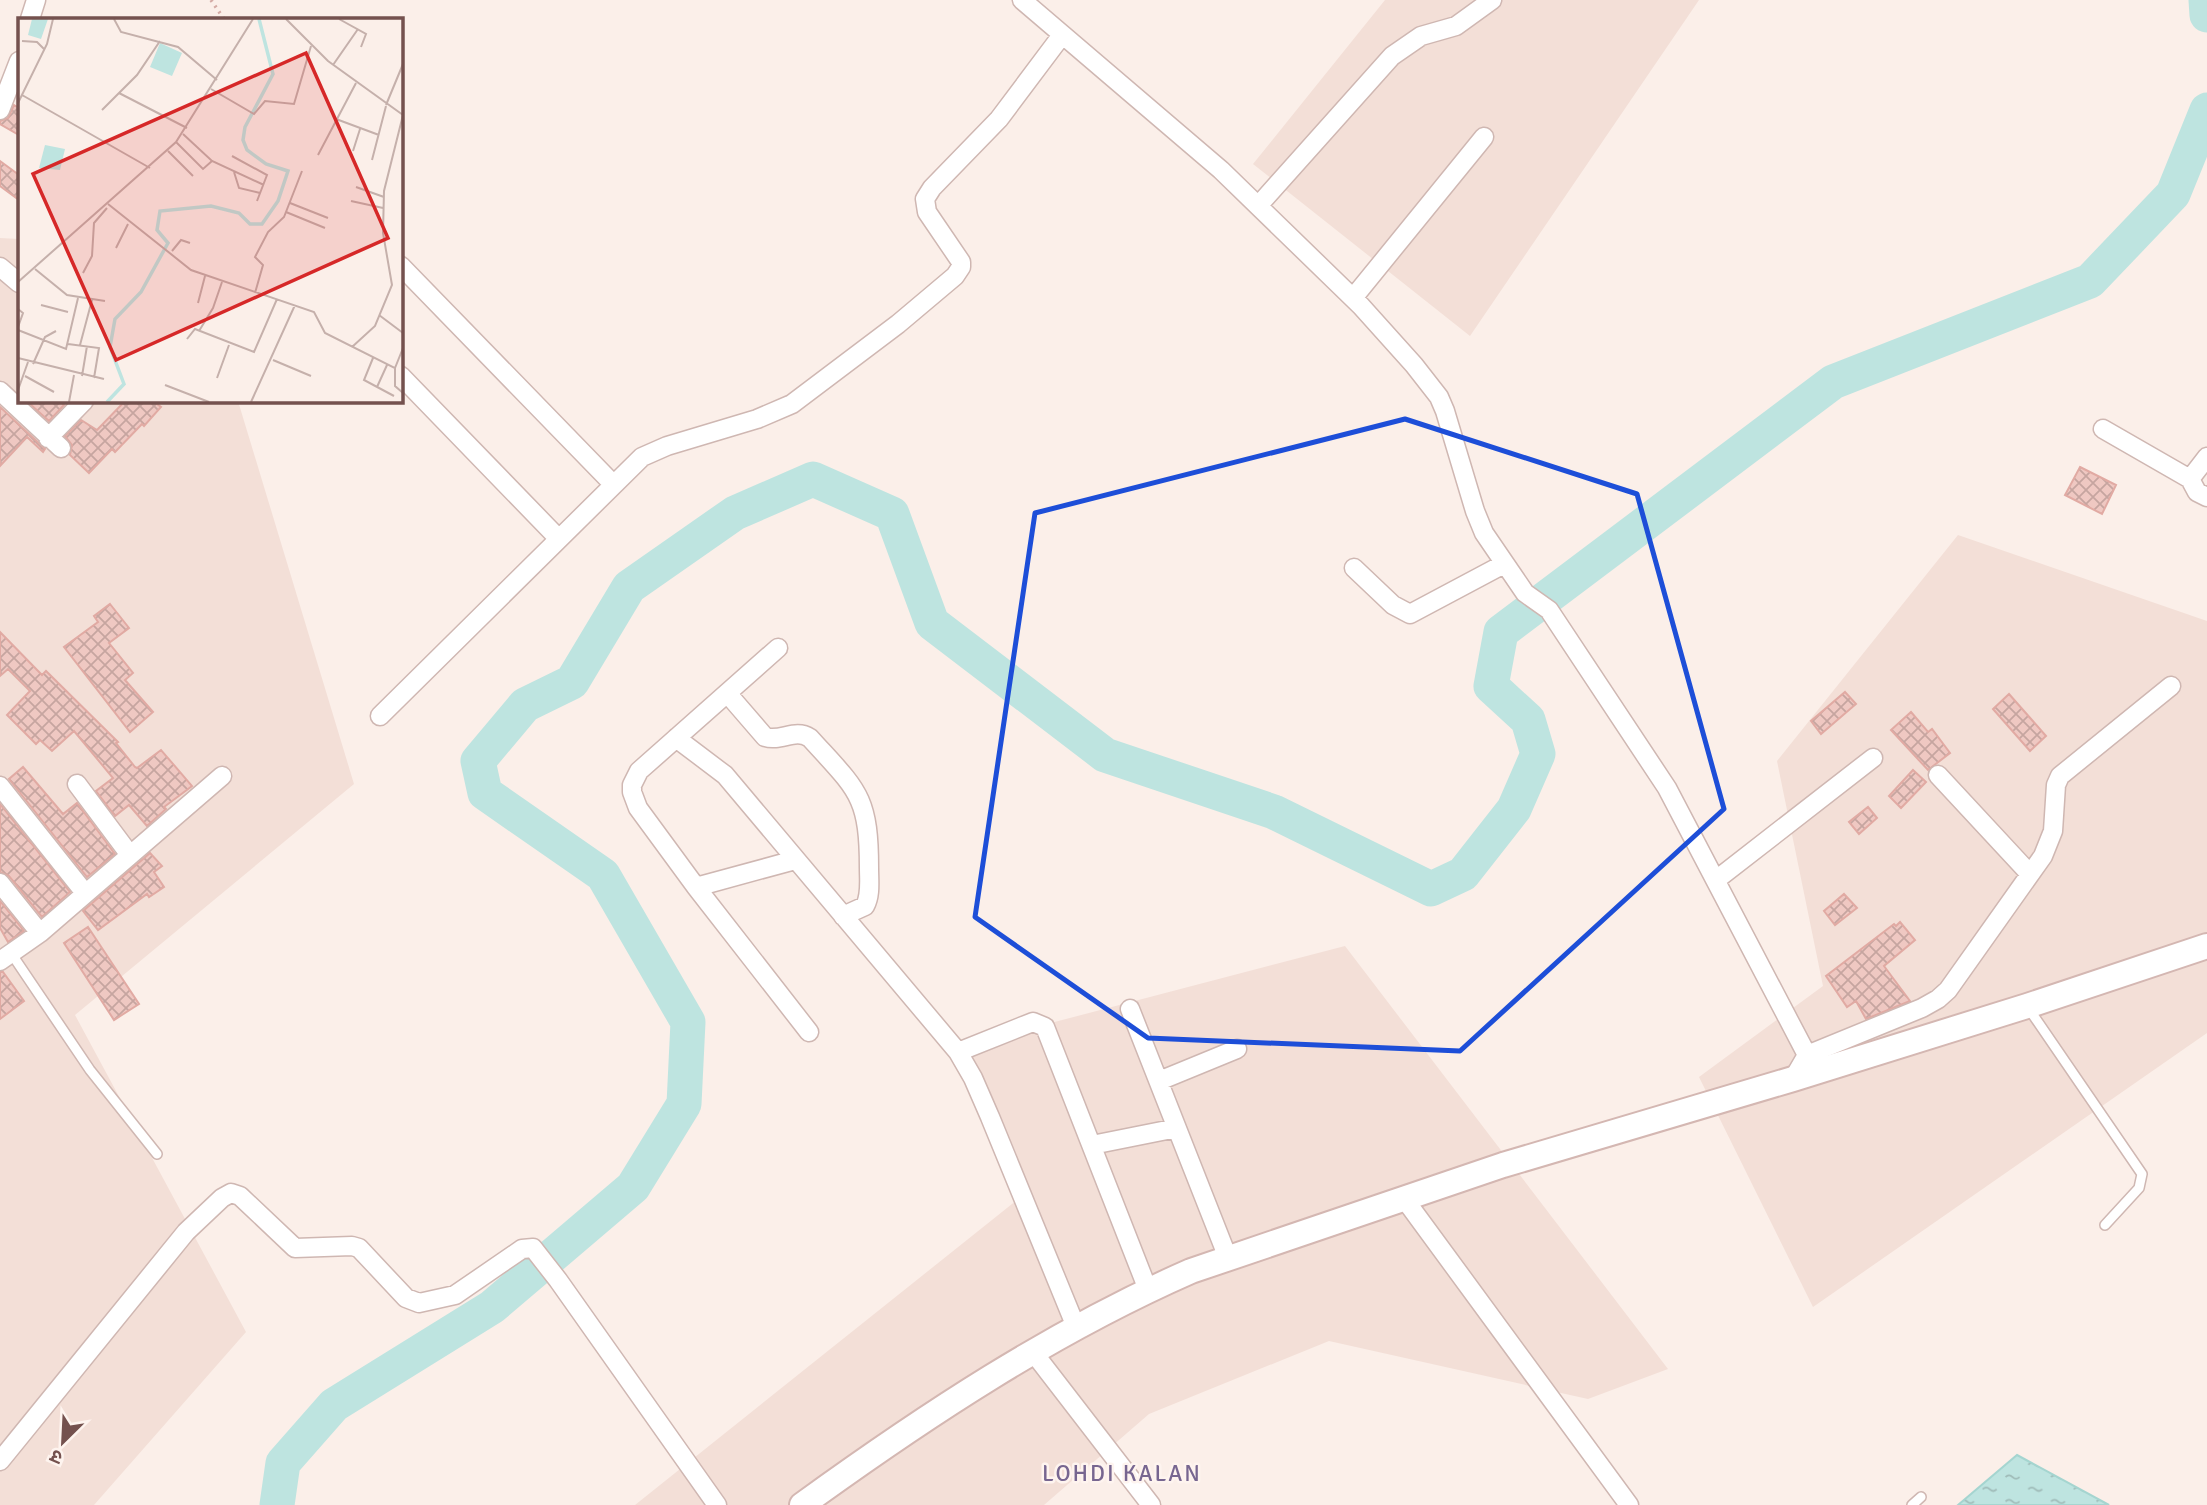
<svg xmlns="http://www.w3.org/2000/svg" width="2207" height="1505" font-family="Signika,'Noto Sans Devanagari',sans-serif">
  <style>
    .residential { fill: #f3dfd7 }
    .water { fill: url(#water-ripples); stroke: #a5d5d0; stroke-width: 2 }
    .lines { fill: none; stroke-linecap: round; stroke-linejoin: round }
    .river { stroke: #bee4e0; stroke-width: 35 }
    .building { fill: url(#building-cross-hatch); stroke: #e1aaa3; stroke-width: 2 }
    .lane-casing { stroke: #cfb7b2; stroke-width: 12 }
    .street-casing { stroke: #cfb7b2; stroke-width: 21 }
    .secondary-casing { stroke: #d4b7b2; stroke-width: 28 }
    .path { stroke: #d4aba5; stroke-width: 3.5; stroke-dasharray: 2 5; stroke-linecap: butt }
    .lane { stroke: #fff; stroke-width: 9 }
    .street { stroke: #fff; stroke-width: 18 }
    .secondary { stroke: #fff; stroke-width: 24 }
    .marked { fill: none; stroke: #1d4ed8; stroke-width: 5; stroke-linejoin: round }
    .labels { text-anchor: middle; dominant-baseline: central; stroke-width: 5; stroke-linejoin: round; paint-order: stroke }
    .quarter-label { font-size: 23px; letter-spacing: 2px; fill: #776690; stroke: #fef4ef }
    .inset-river { fill: none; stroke: #bee4e0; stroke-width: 3.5 }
    .inset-road { fill: none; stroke: #c5b0ab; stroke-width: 2 }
    .view { fill: #d62828; fill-opacity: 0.15; stroke: #d62828; stroke-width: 3.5 }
    .inset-edge { fill: none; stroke: #74514e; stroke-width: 3.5 }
  </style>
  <defs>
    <pattern id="water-ripples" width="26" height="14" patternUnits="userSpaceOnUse" patternTransform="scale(1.75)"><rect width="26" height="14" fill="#bee4e0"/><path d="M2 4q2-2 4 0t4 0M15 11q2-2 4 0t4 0" fill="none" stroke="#9fbbb8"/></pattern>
    <pattern id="building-cross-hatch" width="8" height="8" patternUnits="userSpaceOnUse" patternTransform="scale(1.75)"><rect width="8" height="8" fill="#efc8c2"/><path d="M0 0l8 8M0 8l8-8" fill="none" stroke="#c6a5a0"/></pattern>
  </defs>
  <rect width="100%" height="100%" fill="#fbefe9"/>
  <!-- residential -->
  <path class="residential" d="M 1385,0 L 1699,0 L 1470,336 L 1253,164 Z
    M 0,238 L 19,239 L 19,401 L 238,401 L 354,784 L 75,1015 L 246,1332 L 94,1505 L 0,1505 Z
    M 1958,535 L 2207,621 L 2207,1033 L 1813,1307 L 1699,1077 L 1823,986 L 1777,761 Z
    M 1345,946 L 1668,1369 L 1588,1399 L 1329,1341 L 1149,1414 L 1044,1505 L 635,1505 L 1017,1200 L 959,1047 Z"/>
  <!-- water -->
  <path class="water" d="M 2017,1455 L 2109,1505 L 1958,1505 Z"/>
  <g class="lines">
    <!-- river -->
    <path class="river" d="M 2206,0 L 2207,15
      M 277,1505 L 283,1463 L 334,1405 L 492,1307 L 633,1187 L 684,1104 L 688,1022 L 603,875 L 485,793 L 478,761 L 525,705 L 572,682 L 629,587 L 735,513 L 813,479 L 892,514 L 932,623 L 1105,755 L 1274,812 L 1431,889 L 1463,874 L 1514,809 L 1538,754 L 1528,720 L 1491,686 L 1501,632 L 1833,382 L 2090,281 L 2173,194 L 2207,110"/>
  </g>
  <!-- building -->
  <path class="building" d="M 14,105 L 19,108 L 19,135 L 0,124 L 0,121 L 8,118 Z
    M 0,161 L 19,175 L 19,200 L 0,186 Z
    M 33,401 L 60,401 L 64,405 L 49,421 L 30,404 Z
    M 125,401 L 153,401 L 161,407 L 144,426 L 142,424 L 115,452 L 112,449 L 89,473 L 70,455 L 72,445 L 65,436 L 81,420 L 97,430 Z
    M 0,407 L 45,449 L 43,452 L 27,437 L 0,466 Z
    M 2080,467 L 2116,485 L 2102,514 L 2065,495 Z
    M 110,604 L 129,628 L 109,643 L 133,673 L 125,680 L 153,712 L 130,732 L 64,647 L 98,622 L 94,616 Z
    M 0,632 L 42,675 L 46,671 L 118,742 L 116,743 L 135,767 L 137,768 L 161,750 L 192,786 L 164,807 L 166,809 L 147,826 L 129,805 L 115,816 L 96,791 L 113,778 L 74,731 L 52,751 L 40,740 L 36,744 L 7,715 L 30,691 L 8,669 L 0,676 Z
    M 1845,692 L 1856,704 L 1821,734 L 1811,721 Z
    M 2009,694 L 2046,736 L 2030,751 L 1993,709 Z
    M 1911,712 L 1928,732 L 1932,729 L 1950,753 L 1928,770 L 1891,730 Z
    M 23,767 L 63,814 L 77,803 L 115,854 L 87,877 L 9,779 Z
    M 1913,770 L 1926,782 L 1901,808 L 1889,796 Z
    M 0,804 L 70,892 L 42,917 L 9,876 L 0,872 Z
    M 1868,807 L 1877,818 L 1859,834 L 1849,822 Z
    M 150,853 L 162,866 L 154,872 L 164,887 L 149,897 L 147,894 L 98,930 L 83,911 Z
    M 1844,894 L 1857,908 L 1835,925 L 1824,911 Z
    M 0,901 L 24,931 L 8,942 L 0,928 Z
    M 1900,922 L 1915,940 L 1884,966 L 1910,1001 L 1866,1019 L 1856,1001 L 1847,1007 L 1826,976 L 1894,924 L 1896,926 Z
    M 88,927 L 139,1004 L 114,1020 L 64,943 Z
    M 0,972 L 3,972 L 24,1001 L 0,1019 Z"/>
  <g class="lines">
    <!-- lane casing -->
    <g class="lane-casing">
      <path id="lane" d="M 11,953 L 90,1070 L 157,1154
        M 2029,1009 L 2142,1174 L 2139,1188 L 2105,1225
        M 1912,1505 L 1921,1497"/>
    </g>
    <!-- street casing -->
    <g class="street-casing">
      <path id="street" d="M 1022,0 L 1221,170 L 1361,306 L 1414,365 L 1439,397 L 1445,411 L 1475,511 L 1484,533 L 1525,593 L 1549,610 L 1667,788 L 1807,1055 L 1793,1079
        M 30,19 L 36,0
        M 0,110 L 19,61
        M 1258,206 L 1392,56 L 1421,36 L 1456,26 L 1492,0
        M 401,266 L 613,484
        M 0,267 L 19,283
        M 1353,298 L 1484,137
        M 401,376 L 559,539
        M 0,391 L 61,448
        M 2103,429 L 2190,479 L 2197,492 L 2207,497
        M 48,438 L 84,401
        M 2190,479 L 2207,457
        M 1354,568 L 1393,605 L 1410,614 L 1504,564
        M 778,648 L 639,771 L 632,785 L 632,792 L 638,808 L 696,887 L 809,1032
        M 727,693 L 765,737 C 781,742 795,728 810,738 C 857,790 869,795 869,868 C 869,881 871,895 865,906 L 843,916
        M 380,716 L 642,457 L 667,446 L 757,419 L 792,404 L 898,324 L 955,276 L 961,267 L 961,262 L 927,212 L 925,199 L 932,188 L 999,119 L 1062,35
        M 676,738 L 725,775 L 958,1052 L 973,1078 L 990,1117 L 1076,1327
        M 1938,775 L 2030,874
        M 77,784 L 130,855
        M 0,786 L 85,893
        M 1716,880 L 1873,758
        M 0,883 L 40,933
        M 696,887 L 795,860
        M 0,961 L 40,933 L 222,776
        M 1130,1009 L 1228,1258
        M 958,1052 L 1033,1022 L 1045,1027 L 1148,1290
        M 1807,1055 L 1922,1008 L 1938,999 L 1948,990 L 2043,856 L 2053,831 L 2056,785 L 2060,776 L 2171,686
        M 1159,1081 L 1237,1049
        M 1092,1145 L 1177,1128
        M 1403,1197 L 1629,1505
        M 1033,1352 L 1151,1505
        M 0,1461 L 186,1232 L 222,1198 L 231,1193 L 240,1196 L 295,1248 L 352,1246 L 359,1248 L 406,1298 L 419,1303 L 455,1295 L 522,1249 L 533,1248 L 558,1280 L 717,1505"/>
    </g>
    <!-- secondary casing -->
    <g class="secondary-casing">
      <path id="secondary" d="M 802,1505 C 925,1416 1052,1332 1191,1271 L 1503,1165 L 1793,1079 L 2027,1006 L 2207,946"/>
    </g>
    <!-- path -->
    <path class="path" d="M 211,0 L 224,19"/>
    <!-- lane -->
    <use href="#lane" class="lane"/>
    <!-- street -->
    <use href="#street" class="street"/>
    <!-- secondary -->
    <use href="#secondary" class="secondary"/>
  </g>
  <!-- marked area -->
  <path class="marked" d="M 1405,419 L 1637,494 L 1724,809 L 1460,1051 L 1148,1038 L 975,917 L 1035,513 Z"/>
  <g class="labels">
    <!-- quarter labels -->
    <g class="quarter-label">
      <text x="1122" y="1473">LOHDI KALAN</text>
    </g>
  </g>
  <!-- overview -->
  <g transform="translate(18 18)">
    <rect width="385" height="385" fill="#fbefe9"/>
    <path d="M 14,1 L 30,1 L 23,21 L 10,17 ZM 142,25 L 164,35 L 154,58 L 132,49 ZM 27,127 L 47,131 L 42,152 L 21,150 Z" fill="#bee4e0"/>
    <path class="inset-river" d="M 89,384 L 106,366 L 92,329 L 97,301 L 123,274 L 150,225 L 139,212 L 142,193 L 193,188 L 221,195 L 232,206 L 244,206 L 260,183 L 270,153 L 248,146 L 229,132 L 225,122 L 227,109 L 255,56 L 241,1"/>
    <path class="inset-road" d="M 96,1 L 103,14 L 160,29 L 199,62M 268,1 L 310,43 L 385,97M 321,1 L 348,16 L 343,29M 4,23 L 19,24 L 26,31M 315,47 L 340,11M 193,71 L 236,96 L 247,83 L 276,86 L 293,28M 101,75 L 169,110M 4,77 L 132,150M 0,85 L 29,26 L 35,1M 368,87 L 385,46M 84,92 L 119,57 L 142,23M 318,101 L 361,117M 165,116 L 194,143 L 246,167M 158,124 L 185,151 L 194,143M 150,133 L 175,158M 335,133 L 342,111M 300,137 L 338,65M 214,138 L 249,157 L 239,183M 354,142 L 368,88M 216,154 L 221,170 L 242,175M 338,169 L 366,179M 333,183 L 365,190M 272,185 L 310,200M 90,186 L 173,252 L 296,294 L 307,315 L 377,350 L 377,368 L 385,375M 268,194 L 307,210M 98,230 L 110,206M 154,233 L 163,222 L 172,225M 17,251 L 49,277 L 87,283M 65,255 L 74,238 L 76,205 L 89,190M 0,264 L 158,124 L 235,1M 237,275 L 245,247 L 237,239 L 250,214 L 266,199 L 284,153M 180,285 L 187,258M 23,287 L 50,294M 0,291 L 5,295 L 0,309M 361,297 L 385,315M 0,312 L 48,331 L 60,280M 181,313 L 195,290 L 204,264M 169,321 L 177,311 L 236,334 L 259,281M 50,326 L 81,330 L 76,360M 62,327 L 74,282M 334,329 L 357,308 L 374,267 L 365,215 L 366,173 L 385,97M 0,340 L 86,361M 355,340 L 346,362 L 376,378M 255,342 L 293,358M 15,346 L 27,319 L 38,313M 377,350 L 385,330M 7,358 L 36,374M 64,358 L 69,328M 199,360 L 211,327M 147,367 L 191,384M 359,369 L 369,347M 0,372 L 10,344M 51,384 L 56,357M 233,384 L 277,287"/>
    <path class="view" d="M 288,35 L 370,220 L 98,342 L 15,156 Z"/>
    <rect width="385" height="385" class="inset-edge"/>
  </g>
  <!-- north arrow -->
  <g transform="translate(63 1442) rotate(204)" stroke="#fef4ef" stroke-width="5" paint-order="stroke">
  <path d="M0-5L12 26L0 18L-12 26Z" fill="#74514e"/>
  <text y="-10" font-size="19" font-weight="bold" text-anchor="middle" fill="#74514e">उ</text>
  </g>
</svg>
